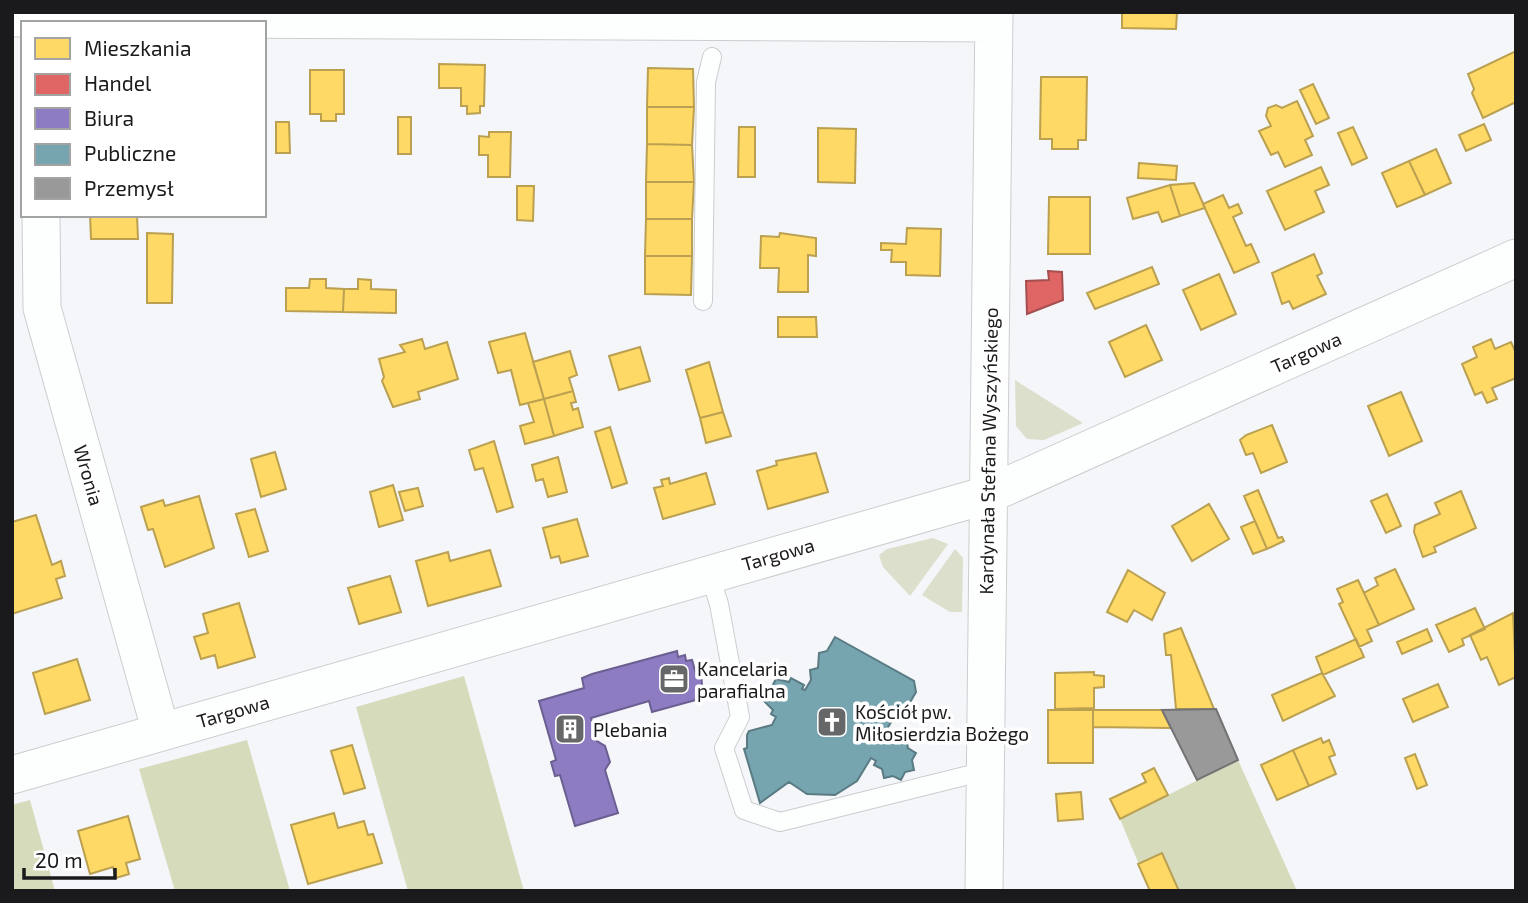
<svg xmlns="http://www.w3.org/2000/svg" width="1528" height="903" font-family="'Exo 2',sans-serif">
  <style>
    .green { fill: #dbdfcb }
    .forest { fill: #d5dbbb }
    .homes { fill: #ffd966; stroke: #baa050; stroke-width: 2 }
    .shops { fill: #e06666; stroke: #a54f50; stroke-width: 2 }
    .offices { fill: #8e7cc3; stroke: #6b5f91; stroke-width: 2 }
    .public { fill: #76a5af; stroke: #5a7b83; stroke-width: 2 }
    .industry { fill: #999; stroke: #737374; stroke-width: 2 }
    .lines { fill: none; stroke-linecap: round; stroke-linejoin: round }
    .service-casing { stroke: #cccdcf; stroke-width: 20 }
    .minor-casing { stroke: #cccdcf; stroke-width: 39 }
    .service { stroke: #fdfefe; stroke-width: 18 }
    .minor { stroke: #fdfefe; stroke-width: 37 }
    .labels { text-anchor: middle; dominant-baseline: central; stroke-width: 7; stroke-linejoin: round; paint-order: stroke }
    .street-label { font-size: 19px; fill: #1a1a1c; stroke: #fff }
    .poi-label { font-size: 19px; fill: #1a1a1c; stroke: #fff; text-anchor: start }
  </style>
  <rect width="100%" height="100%" fill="#f4f6f9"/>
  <!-- green -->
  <path class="green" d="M 1015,380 L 1083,423 L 1044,440 L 1027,439 L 1016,426 Z
    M 933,538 L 948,544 L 910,596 L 883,567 L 879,555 L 887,549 Z
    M 955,549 L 963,558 L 962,612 L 950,612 L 922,595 Z"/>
  <!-- forest -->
  <path class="forest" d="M 464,676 L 524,891 L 408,891 L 356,707 Z
    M 247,740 L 290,891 L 175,891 L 139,769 Z
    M 1238,760 L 1297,891 L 1150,891 L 1120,819 Z
    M 30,800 L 55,891 L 12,891 L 12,805 Z"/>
  <!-- homes -->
  <path class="homes" d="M 1122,12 L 1177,12 L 1176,29 L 1122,28 Z
    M 1516,51 L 1516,102 L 1483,118 L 1472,93 L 1474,89 L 1468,74 Z
    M 439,64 L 485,65 L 484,106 L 480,106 L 480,113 L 467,114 L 467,106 L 461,106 L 461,88 L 439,88 Z
    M 648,68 L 693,69 L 694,107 L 647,107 Z
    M 310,70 L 344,70 L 344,114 L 336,114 L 336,121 L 321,121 L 321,114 L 310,114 Z
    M 1041,77 L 1087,77 L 1086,140 L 1078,140 L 1078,149 L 1052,149 L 1052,139 L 1040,139 Z
    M 1313,84 L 1329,118 L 1316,124 L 1300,90 Z
    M 1297,101 L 1313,136 L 1305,140 L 1312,155 L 1285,167 L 1278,152 L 1271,155 L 1259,131 L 1271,126 L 1266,116 L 1268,108 L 1276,105 L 1282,108 Z
    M 647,107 L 694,107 L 692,145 L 647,144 Z
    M 398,117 L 411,117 L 411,154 L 398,154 Z
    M 276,122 L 289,122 L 290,153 L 276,153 Z
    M 1484,124 L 1491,140 L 1466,151 L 1459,135 Z
    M 739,127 L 755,127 L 755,177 L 738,177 Z
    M 1353,127 L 1367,158 L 1352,165 L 1338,133 Z
    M 818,128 L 856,129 L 855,183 L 818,182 Z
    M 489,132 L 511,132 L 510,177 L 488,177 L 488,155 L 479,155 L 479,136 L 489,137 Z
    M 647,144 L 692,145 L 694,182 L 646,182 Z
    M 1436,149 L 1451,183 L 1425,195 L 1409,161 Z
    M 1409,161 L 1425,195 L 1397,207 L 1382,173 Z
    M 1139,163 L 1177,166 L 1176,180 L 1138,178 Z
    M 1321,167 L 1329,185 L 1315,191 L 1324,212 L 1285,230 L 1267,191 Z
    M 646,182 L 694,182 L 692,219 L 646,219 Z
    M 1194,183 L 1205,208 L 1180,216 L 1170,185 Z
    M 1170,185 L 1180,216 L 1162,222 L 1158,212 L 1133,219 L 1127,198 Z
    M 517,186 L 534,186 L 533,221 L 517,220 Z
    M 1223,195 L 1229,208 L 1238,204 L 1242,213 L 1233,217 L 1246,246 L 1251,244 L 1259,262 L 1234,273 L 1203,204 Z
    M 1049,197 L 1090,197 L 1090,254 L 1048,254 Z
    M 90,215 L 137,215 L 138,239 L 91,239 Z
    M 646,219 L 692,219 L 692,256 L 645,256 Z
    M 907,228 L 941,229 L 940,276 L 906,275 L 906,262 L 891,262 L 892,250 L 881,250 L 881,243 L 906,244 Z
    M 147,233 L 173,234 L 172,303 L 147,303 Z
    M 780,233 L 816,238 L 816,256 L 808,255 L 808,292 L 778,292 L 779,268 L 760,268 L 761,236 L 779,237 Z
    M 1314,254 L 1322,273 L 1317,276 L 1326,294 L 1293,309 L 1289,301 L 1282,304 L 1272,273 Z
    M 645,256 L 692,256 L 691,295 L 645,294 Z
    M 1152,267 L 1159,284 L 1095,309 L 1087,293 Z
    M 1219,274 L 1236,314 L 1201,330 L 1183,290 Z
    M 310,279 L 326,279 L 326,288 L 344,289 L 343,312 L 286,311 L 286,288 L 309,288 Z
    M 358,279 L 371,280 L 371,289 L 396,290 L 396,313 L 343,312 L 344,289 L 358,289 Z
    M 778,317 L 816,317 L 817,337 L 778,337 Z
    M 1146,325 L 1162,360 L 1125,377 L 1109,342 Z
    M 525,333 L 544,399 L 520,405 L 511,370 L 498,373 L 489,342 Z
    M 422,339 L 425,349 L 447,342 L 458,379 L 418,392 L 420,399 L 393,407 L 382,381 L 384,377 L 379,359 L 405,352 L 400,345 Z
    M 1491,339 L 1495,349 L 1511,342 L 1516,353 L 1516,378 L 1492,388 L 1497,399 L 1487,403 L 1482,392 L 1475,395 L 1462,364 L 1477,357 L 1473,347 Z
    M 640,347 L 650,381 L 619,390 L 609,356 Z
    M 570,351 L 577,375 L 569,378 L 573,391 L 544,399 L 533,362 Z
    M 709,362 L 723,412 L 700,418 L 686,370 Z
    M 573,391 L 576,402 L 571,403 L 573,410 L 578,408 L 583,427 L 554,436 L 544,399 Z
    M 1401,392 L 1422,441 L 1389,456 L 1368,406 Z
    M 544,399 L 554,436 L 525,444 L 520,426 L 534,422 L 528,403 Z
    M 723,412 L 731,436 L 706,443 L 700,418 Z
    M 1272,425 L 1287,462 L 1261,473 L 1253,453 L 1246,455 L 1240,440 L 1246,435 Z
    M 610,427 L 627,483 L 612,488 L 595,432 Z
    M 494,441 L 513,507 L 497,512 L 483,468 L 475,470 L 469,450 Z
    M 275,452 L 286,489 L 261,497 L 251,459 Z
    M 816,453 L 828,492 L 768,509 L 757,471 L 777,465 L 776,461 Z
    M 558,457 L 567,492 L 548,497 L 543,479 L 536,481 L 532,465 Z
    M 706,473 L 715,504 L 663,519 L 654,488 L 663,486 L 661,480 L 669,478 L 670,484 Z
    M 393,485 L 403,520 L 379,527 L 370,492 Z
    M 418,488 L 423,506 L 405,511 L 399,492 Z
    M 1258,490 L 1278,538 L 1282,537 L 1284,541 L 1267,549 L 1244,496 Z
    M 1461,491 L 1476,528 L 1434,547 L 1436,552 L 1423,557 L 1414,532 L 1415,525 L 1440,514 L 1435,503 Z
    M 1387,494 L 1401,526 L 1386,533 L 1371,501 Z
    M 199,496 L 214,548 L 165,567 L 153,529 L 148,530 L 141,507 L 163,500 L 165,506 Z
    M 1209,504 L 1229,539 L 1192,561 L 1172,526 Z
    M 255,509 L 268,551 L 249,557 L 236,514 Z
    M 36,515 L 52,565 L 61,561 L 65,576 L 56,579 L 62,598 L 12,614 L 12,522 Z
    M 577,519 L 588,556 L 561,563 L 559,556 L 551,558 L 543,528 Z
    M 1255,521 L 1267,549 L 1253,554 L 1241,527 Z
    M 490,550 L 501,586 L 428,606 L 416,561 L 448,552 L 450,561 Z
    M 1395,569 L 1414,609 L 1379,625 L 1364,593 L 1378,585 L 1375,578 Z
    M 1128,570 L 1165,593 L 1152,620 L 1134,610 L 1127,622 L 1107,612 Z
    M 390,576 L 401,612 L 359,624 L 348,588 Z
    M 1358,580 L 1379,625 L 1367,630 L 1372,641 L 1359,647 L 1339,604 L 1343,602 L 1337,589 Z
    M 239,603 L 255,657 L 218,668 L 215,655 L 201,659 L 194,637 L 208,633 L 203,614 Z
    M 1475,608 L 1485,629 L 1462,639 L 1464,645 L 1449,652 L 1436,625 Z
    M 1513,613 L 1516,677 L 1499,685 L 1487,657 L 1481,660 L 1470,635 Z
    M 1181,628 L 1214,709 L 1176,709 L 1171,655 L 1166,655 L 1164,634 Z
    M 1427,629 L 1432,641 L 1402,654 L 1397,642 Z
    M 1356,639 L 1364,657 L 1323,675 L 1316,657 Z
    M 77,659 L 90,700 L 45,714 L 33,673 Z
    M 1094,672 L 1094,675 L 1104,676 L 1104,687 L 1094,688 L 1094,708 L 1055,709 L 1055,673 Z
    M 1322,673 L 1335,696 L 1283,721 L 1272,695 Z
    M 1438,684 L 1448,707 L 1413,722 L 1403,699 Z
    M 1048,710 L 1093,710 L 1093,763 L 1048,763 Z
    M 1093,710 L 1162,710 L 1171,728 L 1093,727 Z
    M 1321,738 L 1323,743 L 1329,740 L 1335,755 L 1329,757 L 1336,774 L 1309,786 L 1293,750 Z
    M 352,745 L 365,788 L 344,794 L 331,751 Z
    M 1293,750 L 1309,786 L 1277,800 L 1261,765 Z
    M 1415,754 L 1427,785 L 1417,789 L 1405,758 Z
    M 1154,768 L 1168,795 L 1120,819 L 1110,799 L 1146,782 L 1142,774 Z
    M 1081,792 L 1083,819 L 1058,821 L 1056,794 Z
    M 334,813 L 338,828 L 364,821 L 368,835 L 373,834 L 382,863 L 308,884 L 291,825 Z
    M 128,816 L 140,859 L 126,863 L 129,874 L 116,878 L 113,867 L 90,874 L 78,831 Z
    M 1162,853 L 1179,891 L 1150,891 L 1138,864 Z"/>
  <!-- shops -->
  <path class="shops" d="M 1048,271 L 1062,272 L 1063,300 L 1027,314 L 1026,281 L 1049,280 Z"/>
  <!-- offices -->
  <path class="offices" d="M 677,651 L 678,657 L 685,655 L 686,661 L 692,660 L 696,674 L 701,672 L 703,698 L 652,712 L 649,701 L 591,718 L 597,741 L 605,746 L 610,762 L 605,770 L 618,813 L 575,826 L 560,775 L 555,776 L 551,762 L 556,760 L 539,701 L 584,688 L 582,678 L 592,674 Z"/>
  <!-- public -->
  <path class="public" d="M 835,637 L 914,681 L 916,692 L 901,718 L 895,715 L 882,738 L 887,741 L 889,738 L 896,742 L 906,739 L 908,748 L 916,753 L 912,760 L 914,770 L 905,772 L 901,780 L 893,776 L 884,778 L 882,769 L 874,765 L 876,761 L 871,758 L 857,781 L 835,795 L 807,794 L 789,782 L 760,803 L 744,749 L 747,748 L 747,735 L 749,731 L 772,725 L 776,717 L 771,714 L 773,710 L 764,701 L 776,679 L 789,682 L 791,678 L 804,685 L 802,689 L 805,690 L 811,680 L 810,670 L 818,668 L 819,653 L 827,651 Z"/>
  <!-- industry -->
  <path class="industry" d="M 1216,709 L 1238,760 L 1197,780 L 1162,710 Z"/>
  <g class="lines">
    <!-- service casing -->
    <g class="service-casing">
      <path id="service" d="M 703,301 L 706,82 L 712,57
        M 709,573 L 719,604 L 740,717 L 724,748 L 744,810 L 780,822 L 985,771"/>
    </g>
    <!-- minor casing -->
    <g class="minor-casing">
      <path id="minor" d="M 12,18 L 994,23
        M 41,215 L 42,308 L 161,732
        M 12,775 L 987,495 L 1516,258
        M 984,891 L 994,12"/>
    </g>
    <!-- service -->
    <use href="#service" class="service"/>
    <!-- minor -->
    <use href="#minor" class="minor"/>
  </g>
  <!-- icons -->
  <defs>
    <g id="office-square" transform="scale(1.575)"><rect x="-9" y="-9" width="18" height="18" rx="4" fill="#666769" stroke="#fff"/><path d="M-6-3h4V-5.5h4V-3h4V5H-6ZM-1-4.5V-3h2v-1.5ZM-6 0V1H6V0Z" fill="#fff"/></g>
    <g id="church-square" transform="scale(1.575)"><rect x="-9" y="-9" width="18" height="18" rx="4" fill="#666769" stroke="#fff"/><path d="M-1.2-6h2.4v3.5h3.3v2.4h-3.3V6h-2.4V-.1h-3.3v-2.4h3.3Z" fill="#fff"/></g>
    <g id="building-square" transform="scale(1.575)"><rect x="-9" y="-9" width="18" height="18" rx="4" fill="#666769" stroke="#fff"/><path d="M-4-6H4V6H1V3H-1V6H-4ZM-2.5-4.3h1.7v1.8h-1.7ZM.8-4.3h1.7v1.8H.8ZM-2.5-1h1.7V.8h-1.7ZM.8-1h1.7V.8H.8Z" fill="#fff"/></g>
  </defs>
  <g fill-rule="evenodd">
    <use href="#office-square" x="674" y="679"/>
    <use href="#church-square" x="832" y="722"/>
    <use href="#building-square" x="570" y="729"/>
  </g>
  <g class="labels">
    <!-- street labels -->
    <g class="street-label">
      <text transform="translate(1306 352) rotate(-24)">Targowa</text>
      <text transform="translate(988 451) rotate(-89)">Kardynała Stefana Wyszyńskiego</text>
      <text transform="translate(89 475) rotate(74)">Wronia</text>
      <text transform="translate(778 554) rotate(-16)">Targowa</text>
      <text transform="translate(233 711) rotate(-16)">Targowa</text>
    </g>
    <!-- poi labels -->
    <g class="poi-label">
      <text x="697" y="668">Kancelaria<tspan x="697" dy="22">parafialna</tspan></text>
      <text x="855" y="711">Kościół pw.<tspan x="855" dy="22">Miłosierdzia Bożego</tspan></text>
      <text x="593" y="729">Plebania</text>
    </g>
  </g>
  <!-- border -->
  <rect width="1528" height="903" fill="none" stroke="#1a1a1c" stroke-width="28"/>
  <!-- legend -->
  <rect x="21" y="21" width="245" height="196" fill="#ffffff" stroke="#a3a3a4" stroke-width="2"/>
  <rect x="35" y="38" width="35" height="21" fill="#ffd966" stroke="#a3a3a4" stroke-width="2"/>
  <text x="84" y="56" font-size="21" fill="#1a1a1c">Mieszkania</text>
  <rect x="35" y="74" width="35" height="21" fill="#e06666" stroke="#a3a3a4" stroke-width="2"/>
  <text x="84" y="91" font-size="21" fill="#1a1a1c">Handel</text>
  <rect x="35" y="108" width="35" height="21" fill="#8e7cc3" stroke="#a3a3a4" stroke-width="2"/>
  <text x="84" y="126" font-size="21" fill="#1a1a1c">Biura</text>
  <rect x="35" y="144" width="35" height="21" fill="#76a5af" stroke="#a3a3a4" stroke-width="2"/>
  <text x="84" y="161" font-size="21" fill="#1a1a1c">Publiczne</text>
  <rect x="35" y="178" width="35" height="21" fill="#999999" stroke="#a3a3a4" stroke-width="2"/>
  <text x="84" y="196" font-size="21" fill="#1a1a1c">Przemysł</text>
  <!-- scale -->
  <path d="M24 868v10h91v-10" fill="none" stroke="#1a1a1c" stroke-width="3.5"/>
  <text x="35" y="868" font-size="21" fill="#1a1a1c" stroke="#ffffff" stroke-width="5" paint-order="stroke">20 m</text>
</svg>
